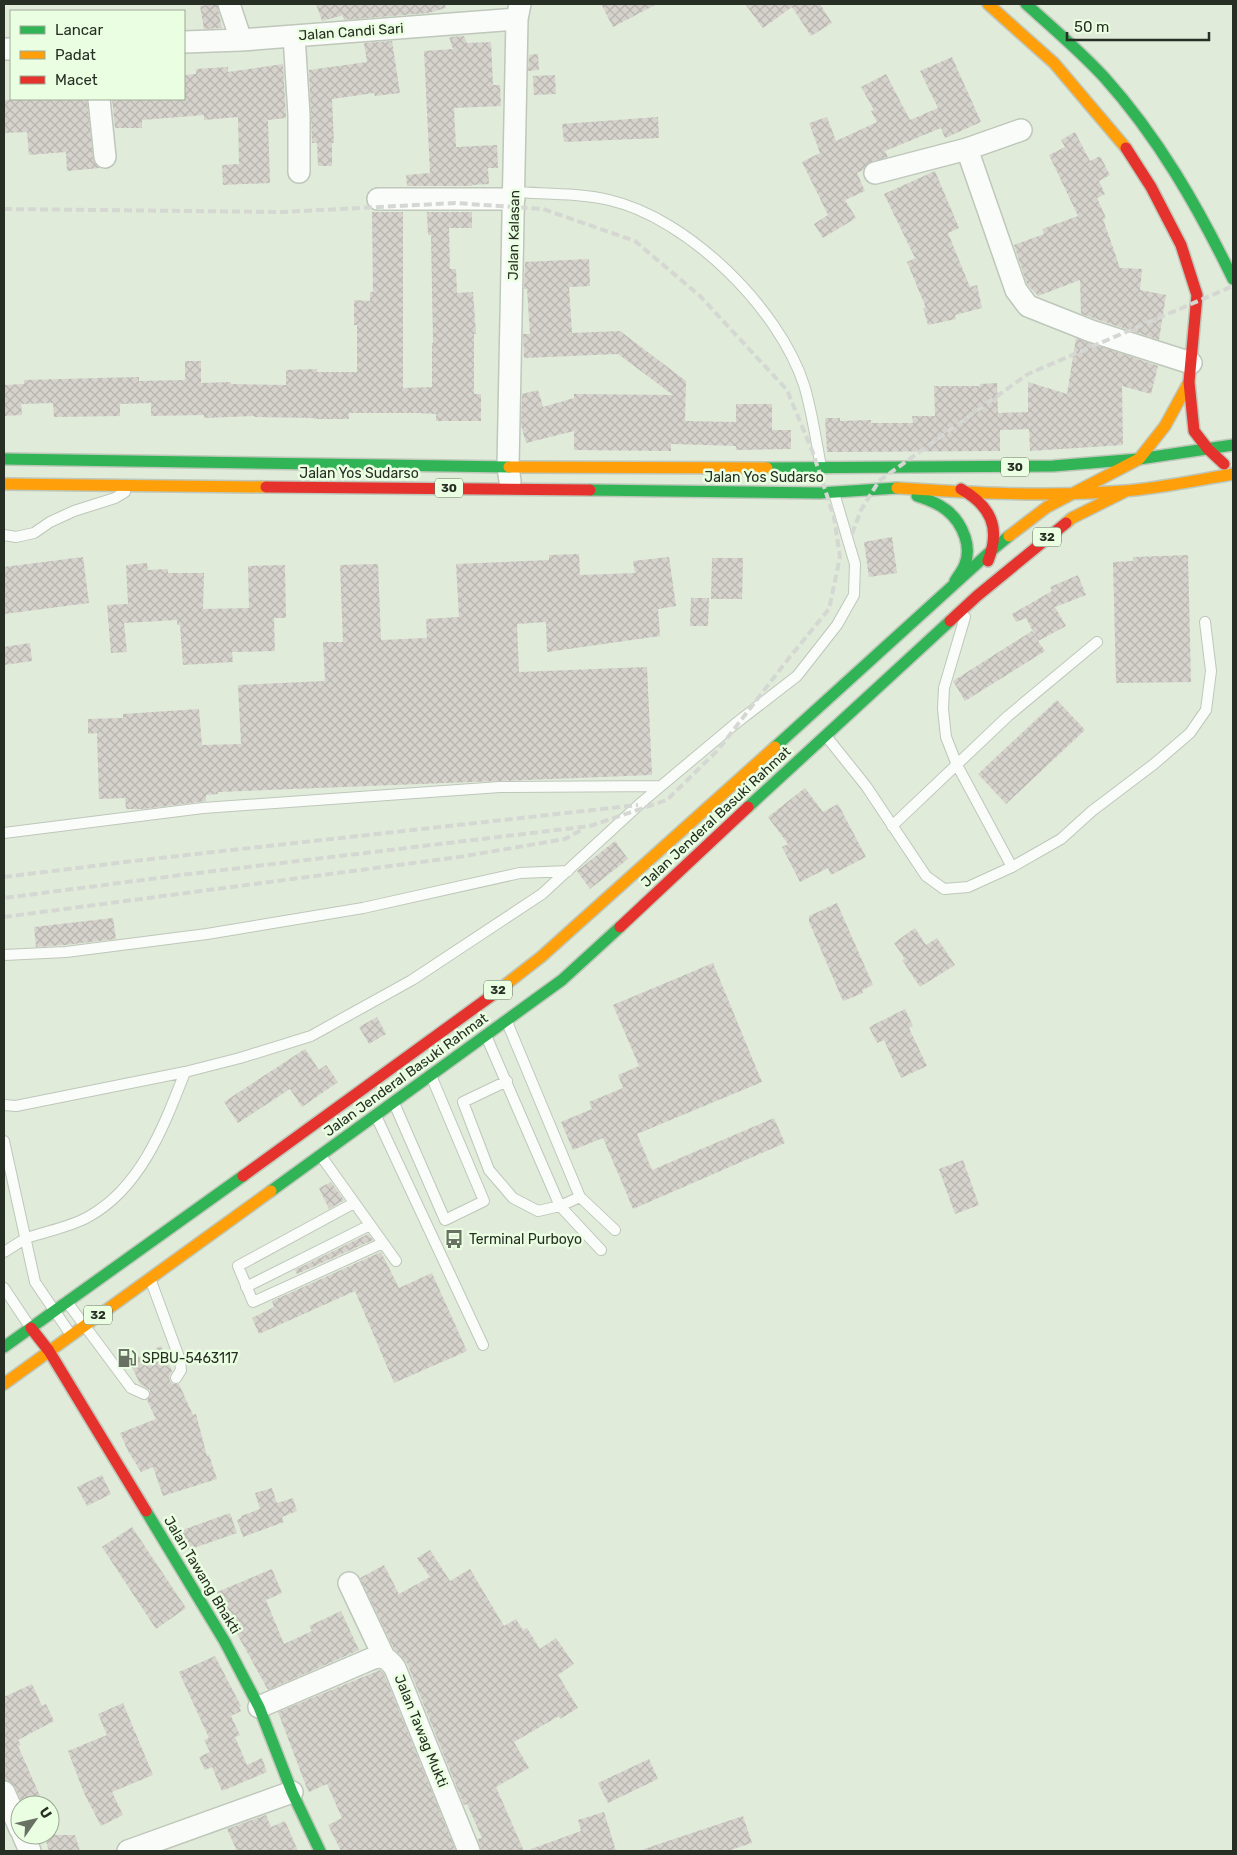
<svg xmlns="http://www.w3.org/2000/svg" width="1237" height="1855" font-family="Rubik,sans-serif">
  <style>
    .building { fill: url(#building-cross-hatch) }
    .lines { fill: none; stroke-linecap: round; stroke-linejoin: round }
    .lane-casing { stroke: #bec7ba; stroke-width: 12 }
    .street-casing { stroke: #bec7ba; stroke-width: 24 }
    .fast-casing { stroke: #bec7ba; stroke-width: 14 }
    .slow-casing { stroke: #bec7ba; stroke-width: 14 }
    .jam-casing { stroke: #bec7ba; stroke-width: 14 }
    .lane { stroke: #fafcf9; stroke-width: 10 }
    .street { stroke: #fafcf9; stroke-width: 21 }
    .fast { stroke: #30b455; stroke-width: 11 }
    .slow { stroke: #ff9f0a; stroke-width: 11 }
    .jam { stroke: #e5322d; stroke-width: 11 }
    .rail { stroke: #d4d7d2; stroke-width: 4; stroke-dasharray: 8 4; stroke-linecap: butt }
    .labels { text-anchor: middle; dominant-baseline: central; stroke-width: 5; stroke-linejoin: round; paint-order: stroke }
    .shield { fill: #eafee1; stroke: #626d5d; stroke-width: 1 }
    .shield-label { font-size: 12px; font-weight: bold; fill: #272f24 }
    .street-label { font-size: 14px; fill: #272f24; stroke: #eafee1 }
    .poi-label { font-size: 14px; fill: #272f24; stroke: #eafee1; text-anchor: start }
  </style>
  <defs>
    <pattern id="building-cross-hatch" width="8" height="8" patternUnits="userSpaceOnUse" patternTransform="scale(1.25)"><rect width="8" height="8" fill="#d6d3cd"/><path d="M0 0l8 8M0 8l8-8" fill="none" stroke="#b8b5b0"/></pattern>
  </defs>
  <rect width="100%" height="100%" fill="#e0ebda"/>
  <!-- building -->
  <path class="building" d="M 217,4 L 222,28 L 204,29 L 200,6 Z
    M 316,4 L 445,4 L 446,8 L 428,13 L 344,20 L 343,15 L 322,21 Z
    M 601,4 L 657,4 L 613,27 Z
    M 745,4 L 820,4 L 832,23 L 811,36 L 792,7 L 763,28 Z
    M 464,36 L 467,43 L 491,42 L 493,85 L 500,85 L 501,106 L 454,108 L 456,147 L 497,145 L 498,168 L 488,168 L 489,184 L 472,185 L 472,186 L 407,186 L 406,175 L 430,173 L 424,51 L 453,49 L 449,37 Z
    M 392,41 L 400,93 L 375,96 L 374,93 L 332,99 L 334,143 L 332,143 L 332,166 L 318,166 L 317,143 L 312,143 L 309,70 L 367,62 L 364,43 Z
    M 538,54 L 539,70 L 528,71 L 529,55 Z
    M 952,57 L 981,122 L 945,138 L 941,128 L 885,151 L 888,157 L 867,164 L 863,170 L 857,173 L 865,191 L 845,200 L 856,218 L 823,238 L 814,224 L 828,215 L 802,162 L 820,153 L 809,123 L 827,117 L 836,141 L 877,122 L 871,111 L 874,110 L 861,87 L 886,74 L 910,120 L 938,108 L 920,71 Z
    M 283,64 L 286,118 L 268,120 L 270,183 L 223,185 L 222,165 L 239,164 L 238,117 L 204,120 L 204,115 L 142,120 L 142,128 L 115,128 L 112,99 L 184,99 L 184,75 L 196,74 L 196,69 L 228,67 L 228,72 Z
    M 555,75 L 556,94 L 534,95 L 533,76 Z
    M 41,99 L 87,99 L 93,158 L 95,164 L 100,168 L 67,171 L 66,152 L 29,155 L 27,132 L 4,133 L 4,100 Z
    M 658,117 L 659,138 L 564,142 L 562,124 Z
    M 1075,132 L 1090,161 L 1100,156 L 1110,175 L 1099,181 L 1105,194 L 1097,198 L 1106,218 L 1103,219 L 1120,268 L 1142,269 L 1140,290 L 1166,295 L 1159,340 L 1081,314 L 1080,280 L 1038,296 L 1027,284 L 1014,245 L 1044,234 L 1042,229 L 1078,216 L 1049,155 L 1065,147 L 1061,140 Z
    M 935,171 L 959,228 L 948,233 L 970,287 L 977,285 L 982,308 L 955,315 L 956,319 L 928,325 L 923,308 L 926,308 L 907,262 L 915,258 L 884,194 Z
    M 372,212 L 403,212 L 403,388 L 432,387 L 432,343 L 433,343 L 431,235 L 428,235 L 427,212 L 408,212 L 472,212 L 472,228 L 449,228 L 450,269 L 456,269 L 457,293 L 473,292 L 476,334 L 474,334 L 474,394 L 481,394 L 481,421 L 436,421 L 436,414 L 416,413 L 349,413 L 349,419 L 314,419 L 314,418 L 254,417 L 254,416 L 204,418 L 204,415 L 151,416 L 151,403 L 120,404 L 120,416 L 54,417 L 53,403 L 21,404 L 22,415 L 4,416 L 4,385 L 24,384 L 24,380 L 139,377 L 139,381 L 185,380 L 185,361 L 201,361 L 201,383 L 231,382 L 231,384 L 286,385 L 286,370 L 317,369 L 317,372 L 357,372 L 357,325 L 354,325 L 354,300 L 370,301 L 370,292 L 373,292 Z
    M 589,259 L 590,286 L 569,287 L 572,333 L 620,331 L 686,381 L 685,421 L 736,422 L 736,404 L 772,404 L 772,430 L 791,430 L 791,449 L 736,450 L 736,446 L 671,444 L 671,451 L 574,450 L 574,431 L 526,443 L 521,425 L 522,394 L 538,390 L 543,407 L 574,398 L 574,394 L 673,395 L 618,354 L 524,358 L 523,334 L 530,334 L 527,289 L 524,289 L 525,262 Z
    M 1076,338 L 1158,366 L 1151,394 L 1122,386 L 1123,445 L 1030,451 L 1029,429 L 1000,430 L 1000,451 L 827,452 L 825,418 L 840,418 L 840,421 L 871,420 L 871,423 L 913,423 L 912,416 L 935,416 L 934,386 L 980,386 L 980,384 L 997,383 L 998,413 L 1028,412 L 1028,382 L 1067,394 Z
    M 892,537 L 897,573 L 869,577 L 864,542 Z
    M 579,554 L 580,575 L 635,573 L 633,561 L 669,557 L 676,606 L 658,609 L 660,636 L 547,652 L 546,622 L 517,624 L 519,672 L 647,667 L 652,775 L 218,792 L 218,794 L 206,795 L 206,801 L 144,809 L 126,809 L 125,798 L 99,799 L 97,733 L 88,734 L 88,719 L 123,718 L 123,714 L 199,709 L 202,745 L 241,744 L 238,685 L 325,681 L 323,642 L 343,642 L 340,565 L 378,564 L 381,640 L 427,638 L 426,619 L 459,617 L 456,564 L 549,560 L 549,555 Z
    M 1188,555 L 1191,682 L 1116,683 L 1113,562 L 1133,561 L 1133,557 Z
    M 83,557 L 89,603 L 4,614 L 4,567 Z
    M 712,558 L 743,558 L 742,599 L 711,599 Z
    M 147,563 L 148,570 L 168,569 L 168,573 L 204,573 L 203,609 L 249,608 L 248,566 L 285,565 L 286,618 L 274,618 L 275,651 L 232,652 L 233,662 L 183,665 L 180,625 L 177,625 L 177,620 L 124,623 L 127,652 L 111,653 L 107,605 L 128,604 L 126,565 Z
    M 1078,575 L 1086,595 L 1055,607 L 1066,626 L 1038,641 L 1045,651 L 965,701 L 953,681 L 1032,631 L 1038,641 L 1026,618 L 1016,622 L 1012,614 L 1052,591 L 1050,587 Z
    M 691,598 L 709,598 L 708,626 L 690,626 Z
    M 30,643 L 32,661 L 4,665 L 4,647 Z
    M 1057,700 L 1085,730 L 1006,804 L 978,774 Z
    M 805,788 L 823,812 L 838,804 L 866,857 L 831,875 L 828,868 L 800,882 L 782,847 L 788,844 L 768,817 Z
    M 615,841 L 628,859 L 590,889 L 577,871 Z
    M 837,903 L 873,985 L 862,990 L 863,993 L 843,1001 L 809,922 L 809,916 Z
    M 113,918 L 116,939 L 65,945 L 36,947 L 34,927 Z
    M 915,928 L 926,945 L 937,938 L 955,965 L 920,987 L 902,960 L 905,959 L 894,943 Z
    M 713,963 L 762,1082 L 637,1134 L 652,1170 L 774,1118 L 785,1143 L 633,1209 L 603,1138 L 573,1150 L 561,1122 L 592,1109 L 589,1102 L 623,1088 L 618,1075 L 639,1066 L 613,1005 Z
    M 905,1009 L 913,1026 L 909,1028 L 927,1066 L 901,1078 L 884,1040 L 877,1043 L 869,1027 Z
    M 377,1017 L 386,1034 L 369,1044 L 359,1027 Z
    M 305,1049 L 319,1070 L 326,1065 L 338,1082 L 302,1107 L 290,1089 L 238,1123 L 224,1102 Z
    M 963,1160 L 979,1205 L 955,1214 L 939,1169 Z
    M 331,1182 L 344,1200 L 329,1209 L 319,1188 Z
    M 368,1234 L 373,1240 L 297,1274 L 295,1270 Z
    M 381,1252 L 399,1288 L 432,1273 L 467,1351 L 394,1383 L 355,1291 L 259,1334 L 252,1318 L 274,1307 L 272,1301 Z
    M 161,1346 L 172,1371 L 169,1377 L 170,1381 L 173,1384 L 179,1384 L 193,1415 L 196,1414 L 207,1456 L 209,1455 L 217,1479 L 163,1496 L 153,1467 L 141,1472 L 128,1451 L 120,1433 L 156,1419 L 147,1400 L 150,1396 L 150,1390 L 140,1384 L 129,1361 Z
    M 102,1475 L 111,1494 L 87,1506 L 77,1487 Z
    M 272,1488 L 277,1503 L 293,1498 L 297,1511 L 282,1517 L 284,1522 L 243,1537 L 237,1520 L 241,1518 L 241,1516 L 260,1509 L 255,1493 Z
    M 230,1513 L 237,1533 L 188,1550 L 177,1532 Z
    M 132,1527 L 186,1608 L 156,1629 L 102,1547 Z
    M 430,1550 L 450,1581 L 470,1569 L 504,1626 L 516,1619 L 523,1630 L 527,1628 L 540,1649 L 556,1638 L 574,1664 L 558,1675 L 578,1708 L 560,1719 L 559,1716 L 514,1742 L 529,1768 L 496,1787 L 524,1851 L 481,1851 L 478,1839 L 482,1838 L 467,1804 L 464,1805 L 407,1663 L 394,1649 L 360,1578 L 384,1565 L 399,1594 L 430,1577 L 417,1558 Z
    M 272,1569 L 282,1593 L 266,1600 L 284,1644 L 312,1631 L 309,1626 L 341,1611 L 359,1650 L 268,1690 L 226,1614 L 217,1592 Z
    M 215,1656 L 241,1706 L 239,1707 L 241,1711 L 231,1716 L 240,1735 L 235,1737 L 247,1765 L 262,1758 L 267,1772 L 222,1791 L 212,1767 L 205,1770 L 199,1757 L 210,1752 L 204,1740 L 209,1738 L 179,1672 Z
    M 380,1670 L 384,1674 L 456,1851 L 341,1851 L 328,1825 L 342,1818 L 327,1784 L 309,1792 L 306,1786 L 278,1712 Z
    M 32,1684 L 42,1706 L 46,1704 L 54,1721 L 18,1740 L 21,1745 L 18,1746 L 44,1805 L 23,1805 L 15,1787 L 11,1782 L 4,1780 L 4,1697 Z
    M 123,1703 L 153,1775 L 112,1792 L 123,1815 L 101,1826 L 84,1793 L 68,1751 L 107,1735 L 98,1714 Z
    M 649,1759 L 658,1779 L 608,1803 L 598,1783 Z
    M 604,1812 L 616,1851 L 532,1851 L 531,1849 L 581,1831 L 578,1820 Z
    M 266,1815 L 271,1827 L 285,1821 L 298,1851 L 237,1851 L 227,1829 Z
    M 743,1816 L 752,1843 L 727,1851 L 644,1851 L 644,1849 Z
    M 44,1835 L 75,1835 L 80,1851 L 49,1851 Z"/>
  <g class="lines">
    <!-- lane casing -->
    <g class="lane-casing">
      <path id="lane" d="M 515,192 C 546,194 579,193 609,200 C 688,218 779,308 804,385 C 812,411 816,440 821,467
        M 4,535 L 16,537 L 34,533 L 50,522 L 74,511 L 115,498 L 125,492
        M 965,617 L 944,688 L 943,709 L 946,737 L 957,765 L 1012,867
        M 826,736 L 866,786 L 926,876 L 944,889 L 968,887 L 1012,867 L 1061,839 L 1092,811 L 1154,764 L 1190,733 L 1206,710 L 1211,671 L 1205,622
        M 892,826 L 1008,716 L 1097,642
        M 4,833 L 203,808 L 500,787 L 661,786
        M 4,955 L 66,952 L 207,934 L 363,908 L 520,873 L 568,871
        M 487,1038 L 560,1206 L 580,1197 L 507,1022
        M 507,1081 L 463,1102 L 489,1170 L 513,1198 L 538,1211 L 560,1206 L 601,1250
        M 394,1103 L 445,1220 L 484,1201 L 432,1078
        M 4,1105 L 16,1106 L 185,1072 L 240,1058 L 311,1036 L 412,980 L 542,894 L 642,802 L 735,724 L 797,676 L 837,625 L 854,595 L 855,564 L 834,493
        M 376,1116 L 483,1345
        M 4,1141 L 35,1282 L 71,1335
        M 321,1156 L 396,1261
        M 580,1197 L 615,1230
        M 354,1203 L 238,1266 L 253,1302 L 383,1243
        M 4,1252 C 11,1248 19,1242 27,1238 C 47,1231 70,1227 88,1217 C 141,1188 164,1126 185,1072
        M 151,1281 L 180,1360 L 181,1370 L 176,1378
        M 246,1287 L 370,1225
        M 4,1288 L 30,1327
        M 67,1302 L 131,1388 L 144,1394"/>
    </g>
    <!-- street casing -->
    <g class="street-casing">
      <path id="street" d="M 229,4 L 241,40
        M 294,36 L 299,115 L 299,172
        M 184,42 L 241,40 L 517,19
        M 4,49 L 11,49
        M 99,99 L 105,157
        M 967,149 L 1016,290 L 1028,306 L 1091,331 L 1191,363
        M 875,173 L 967,149 L 1021,130
        M 378,199 L 514,199
        M 510,481 L 508,467 L 517,19 L 520,4
        M 349,1583 L 384,1657
        M 259,1707 L 371,1659 C 383,1655 388,1658 395,1668 L 469,1851
        M 4,1792 L 20,1829
        M 23,1835 L 30,1851
        M 128,1851 L 292,1792"/>
    </g>
    <!-- fast casing -->
    <g class="fast-casing">
      <path id="fast" d="M 1026,4 C 1053,28 1080,51 1104,77 C 1158,137 1198,207 1233,279
        M 4,459 L 509,467
        M 767,468 L 1053,466 L 1139,459 L 1233,445
        M 590,490 L 820,493 L 897,488
        M 917,496 C 940,503 957,513 965,537 C 968,546 968,556 965,564 C 963,570 958,576 955,581
        M 775,747 L 992,550 L 1009,536
        M 748,807 L 950,621
        M 271,1191 L 562,980 L 620,927
        M 4,1347 L 243,1176
        M 146,1511 L 225,1642 L 259,1707 L 292,1792 L 320,1851"/>
    </g>
    <!-- slow casing -->
    <g class="slow-casing">
      <path id="slow" d="M 988,4 L 1054,63 L 1126,148
        M 509,467 L 767,468
        M 4,484 L 266,487
        M 897,488 C 973,493 1048,497 1124,491 C 1161,488 1197,480 1233,474
        M 1066,523 L 1072,518 L 1126,491
        M 1009,536 L 1047,507 L 1139,459 L 1165,426 L 1189,382
        M 491,996 L 541,957 L 775,747
        M 4,1384 L 271,1191"/>
    </g>
    <!-- jam casing -->
    <g class="jam-casing">
      <path id="jam" d="M 1126,148 L 1151,187 L 1181,245 L 1197,295 L 1189,382 L 1194,431 L 1208,449 L 1224,464
        M 266,487 L 590,490
        M 961,489 C 991,506 1001,528 988,561
        M 950,621 L 977,596 L 1066,523
        M 620,927 L 748,807
        M 243,1176 L 491,996
        M 31,1328 L 49,1351 L 146,1511"/>
    </g>
    <!-- lane -->
    <use href="#lane" class="lane"/>
    <!-- street -->
    <use href="#street" class="street"/>
    <!-- fast -->
    <use href="#fast" class="fast"/>
    <!-- slow -->
    <use href="#slow" class="slow"/>
    <!-- jam -->
    <use href="#jam" class="jam"/>
    <!-- rail -->
    <path class="rail" d="M 4,209 L 283,212 L 455,203 L 543,209 L 635,241 L 700,296 L 787,390 L 813,453 L 834,517 L 840,557 L 829,609 L 789,658 L 718,750 L 667,800 L 590,826 L 181,875 L 4,898
      M 852,534 L 861,510 L 879,481 L 1028,374 L 1233,286
      M 4,877 L 142,860 L 638,805
      M 4,917 L 459,857 L 565,839 L 583,829"/>
  </g>
  <!-- icons -->
  <defs>
    <g id="bus-bare" transform="scale(1.5)"><path d="M-5-6H5V4H4V6H2V4H-2V6H-4V4H-5ZM-3.5-4V0h7V-4ZM-3.5 1.2v1.5H-2V1.2ZM2 1.2v1.5H3.5V1.2Z" fill="#687164" stroke="#eafee1" stroke-width="2.5" paint-order="stroke"/></g>
    <g id="fuel-bare" transform="scale(1.5)"><path d="M-5.5-6h7V0h2V4h1.3V-2.5L3-4.5l.8-.8L6-3V5H2.5V1h-1V6h-7ZM-4.2-4.7v3.2H.2V-4.7Z" fill="#687164" stroke="#eafee1" stroke-width="2.5" paint-order="stroke"/></g>
  </defs>
  <g fill-rule="evenodd">
    <use href="#bus-bare" x="454" y="1239"/>
    <use href="#fuel-bare" x="127" y="1358"/>
  </g>
  <g class="labels">
    <!-- shield labels -->
    <g class="shield">
      <rect x="1001" y="457.5" width="28" height="19" rx="4"/>
      <rect x="435" y="478.5" width="28" height="19" rx="4"/>
      <rect x="1033" y="527.5" width="28" height="19" rx="4"/>
      <rect x="484" y="980.5" width="28" height="19" rx="4"/>
      <rect x="84" y="1305.5" width="28" height="19" rx="4"/>
    </g>
    <g class="shield-label">
      <text x="1015" y="467">30</text>
      <text x="449" y="488">30</text>
      <text x="1047" y="537">32</text>
      <text x="498" y="990">32</text>
      <text x="98" y="1315">32</text>
    </g>
    <!-- street labels -->
    <g class="street-label">
      <text transform="translate(351 32) rotate(-4)">Jalan Candi Sari</text>
      <text transform="translate(514 235) rotate(-89)">Jalan Kalasan</text>
      <text x="359" y="473">Jalan Yos Sudarso</text>
      <text x="764" y="477">Jalan Yos Sudarso</text>
      <text transform="translate(716 817) rotate(-43)">Jalan Jenderal Basuki Rahmat</text>
      <text transform="translate(406 1075) rotate(-36)">Jalan Jenderal Basuki Rahmat</text>
      <text transform="translate(202 1575) rotate(59)">Jalan Tawang Bhakti</text>
      <text transform="translate(421 1731) rotate(68)">Jalan Tawag Mukti</text>
    </g>
    <!-- poi labels -->
    <g class="poi-label">
      <text x="469" y="1239">Terminal Purboyo</text>
      <text x="142" y="1358">SPBU-5463117</text>
    </g>
  </g>
  <!-- border -->
  <rect width="1237" height="1855" fill="none" stroke="#272f24" stroke-width="10"/>
  <!-- legend -->
  <rect x="10" y="10" width="175" height="90" fill="#eafee1" stroke="#9cab95"/>
  <rect x="20" y="26" width="25" height="8" fill="#30b455" stroke="#9cab95"/>
  <text x="55" y="35" font-size="15" fill="#272f24">Lancar</text>
  <rect x="20" y="51" width="25" height="8" fill="#ff9f0a" stroke="#9cab95"/>
  <text x="55" y="60" font-size="15" fill="#272f24">Padat</text>
  <rect x="20" y="76" width="25" height="8" fill="#e5322d" stroke="#9cab95"/>
  <text x="55" y="85" font-size="15" fill="#272f24">Macet</text>
  <!-- north arrow -->
  <g transform="translate(35 1820) rotate(56)"><circle r="24" fill="#eafee1" stroke="#9cab95"/>
  <path d="M0-4L9 19L0 12L-9 19Z" fill="#687164"/>
  <text y="-8" font-size="14" font-weight="bold" text-anchor="middle" fill="#272f24">U</text>
  </g>
  <!-- scale -->
  <path d="M1067 32v8h142v-8" fill="none" stroke="#272f24" stroke-width="2.5"/>
  <text x="1074" y="32" font-size="15" fill="#272f24" stroke="#eafee1" stroke-width="4" paint-order="stroke">50 m</text>
</svg>
